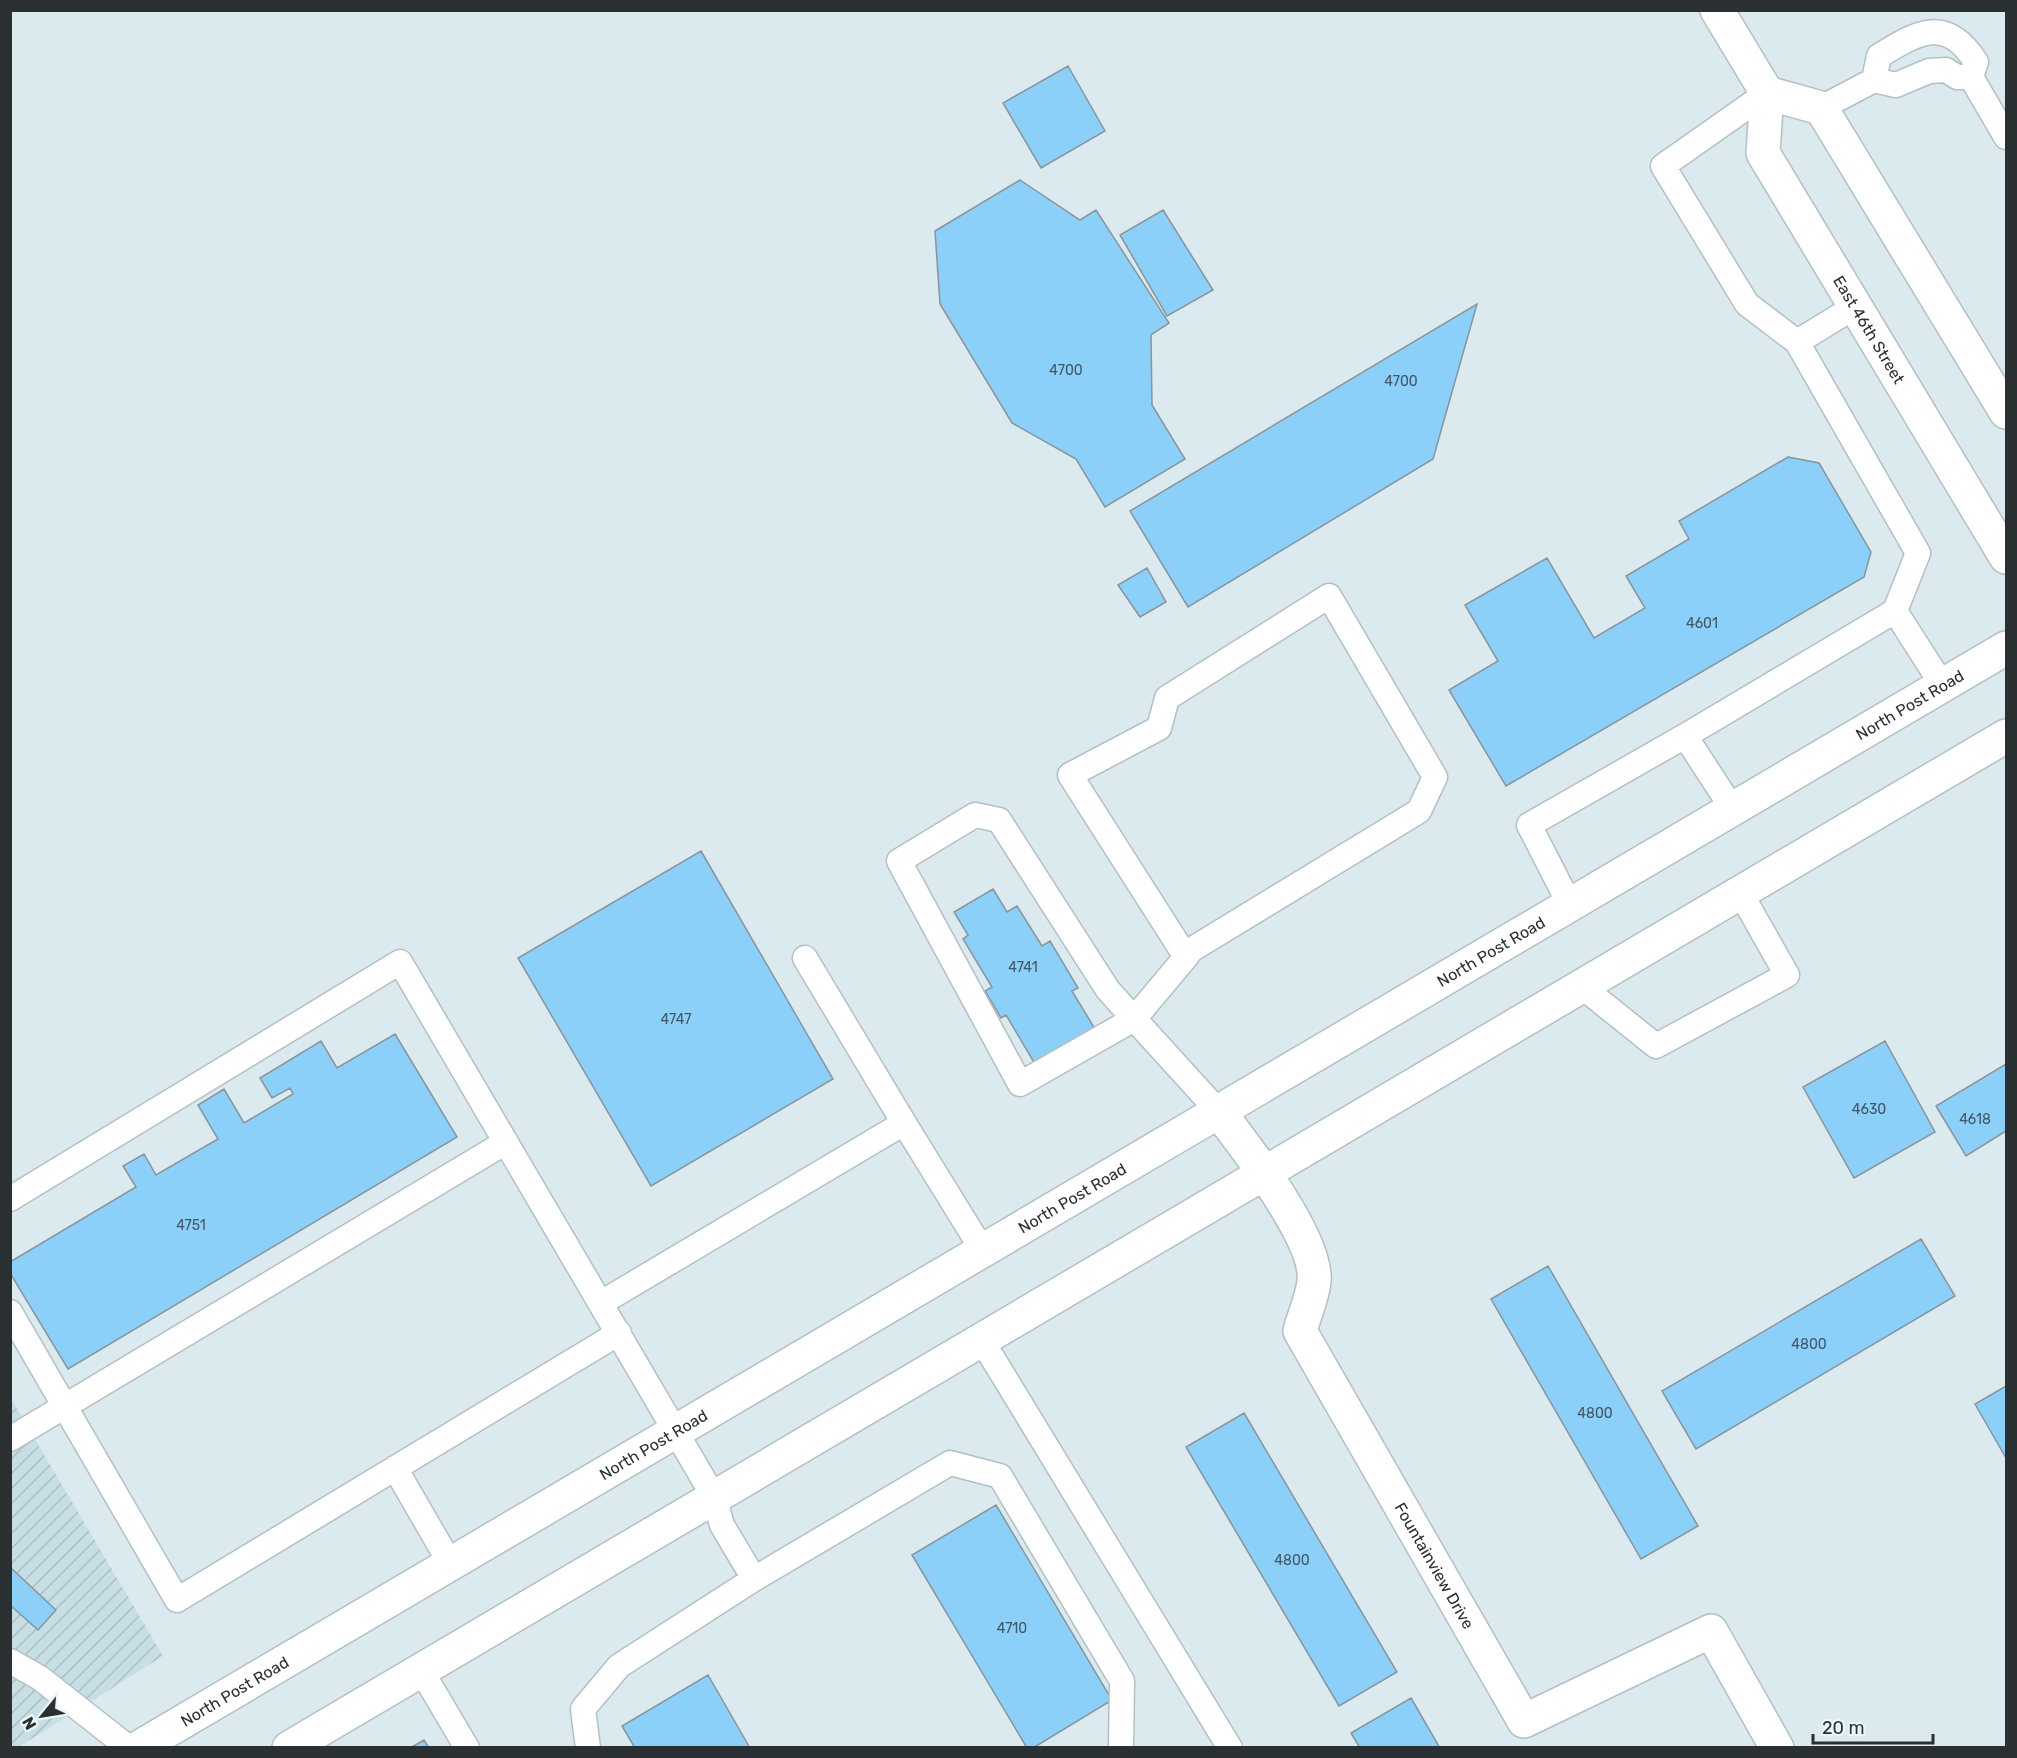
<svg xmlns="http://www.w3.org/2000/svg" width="2017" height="1758" font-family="Rubik,sans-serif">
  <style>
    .industrial { fill: url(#industrial-furrows) }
    .building { fill: #8bd0f8; stroke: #89949b; stroke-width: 1.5 }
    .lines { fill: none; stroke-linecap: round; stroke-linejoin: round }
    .lane-casing { stroke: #b2c0c4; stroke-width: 27 }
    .street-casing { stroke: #b2c0c4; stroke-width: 36 }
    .secondary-casing { stroke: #b2c0c4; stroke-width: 36 }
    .primary-casing { stroke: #b2c0c4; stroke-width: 36 }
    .lane { stroke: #fff; stroke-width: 24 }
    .street { stroke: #fff; stroke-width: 33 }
    .secondary { stroke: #fff; stroke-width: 33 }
    .primary { stroke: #fff; stroke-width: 33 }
    .labels { text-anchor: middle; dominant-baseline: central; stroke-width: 4.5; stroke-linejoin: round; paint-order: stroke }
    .number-label { font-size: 14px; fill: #425763 }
    .street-label { font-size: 16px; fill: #2a2f31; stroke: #e8f7fb }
  </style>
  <defs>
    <pattern id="industrial-furrows" width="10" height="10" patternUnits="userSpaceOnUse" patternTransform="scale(1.5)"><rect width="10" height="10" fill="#c7dfe4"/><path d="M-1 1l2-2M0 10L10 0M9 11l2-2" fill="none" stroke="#abc0c4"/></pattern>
  </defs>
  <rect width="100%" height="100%" fill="#dbeaee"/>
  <!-- industrial -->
  <path class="industrial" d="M 10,1397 L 163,1656 L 17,1748 L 10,1747 Z"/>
  <!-- building -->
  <path class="building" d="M 1068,66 L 1105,131 L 1041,168 L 1003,103 Z
    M 1020,180 L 1080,220 L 1096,210 L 1169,323 L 1151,335 L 1152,405 L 1185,459 L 1105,507 L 1076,459 L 1012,423 L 940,304 L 935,231 Z
    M 1163,210 L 1213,290 L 1167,316 L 1120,235 Z
    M 1477,304 L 1433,459 L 1188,607 L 1130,511 Z
    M 1788,457 L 1819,463 L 1871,552 L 1864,577 L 1506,786 L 1449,690 L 1498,661 L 1465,605 L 1547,558 L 1594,638 L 1645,608 L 1626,576 L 1689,539 L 1679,521 Z
    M 1147,568 L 1166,602 L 1140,617 L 1118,585 Z
    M 701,851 L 833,1079 L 651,1186 L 518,958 Z
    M 993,889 L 1007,912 L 1017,906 L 1042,946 L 1050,941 L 1078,988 L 1072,991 L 1095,1029 L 1035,1064 L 1006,1015 L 1001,1018 L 985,991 L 992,987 L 963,939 L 968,935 L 954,912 Z
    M 395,1034 L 457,1137 L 68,1369 L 10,1273 L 10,1262 L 136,1187 L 123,1166 L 144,1154 L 156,1175 L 218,1139 L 198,1105 L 224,1089 L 244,1123 L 293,1094 L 290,1088 L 272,1098 L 260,1078 L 321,1041 L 337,1068 Z
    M 1885,1041 L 1935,1132 L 1854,1178 L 1803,1087 Z
    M 2006,1064 L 2006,1131 L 1966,1156 L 1936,1106 Z
    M 1921,1239 L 1955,1296 L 1696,1449 L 1662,1391 Z
    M 1548,1266 L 1698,1526 L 1641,1559 L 1491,1299 Z
    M 2006,1386 L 2006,1458 L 1975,1404 Z
    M 1244,1413 L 1397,1672 L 1339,1706 L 1186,1447 Z
    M 996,1505 L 1112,1700 L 1033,1748 L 1027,1748 L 912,1555 Z
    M 10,1567 L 56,1610 L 38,1630 L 10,1605 Z
    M 708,1675 L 750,1748 L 635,1748 L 622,1726 Z
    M 1411,1698 L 1440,1748 L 1360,1748 L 1351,1733 Z
    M 424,1740 L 429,1748 L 410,1748 Z"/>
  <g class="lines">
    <!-- lane casing -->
    <g class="lane-casing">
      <path id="lane" d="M 1874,80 L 1879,56 C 1918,32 1946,15 1976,62 L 1971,77 L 2006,137
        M 1767,93 L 1663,166 L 1747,304 L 1797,342
        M 1821,108 L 1874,80 L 1896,85 L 1929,71 L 1946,70 L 1957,77 L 1971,77
        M 1856,306 L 1797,342 L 1918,553 L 1895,611
        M 1685,736 L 1895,611 L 1943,686
        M 1570,905 L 1529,825 L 1685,736 L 1732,808
        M 1186,957 L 1070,775 L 1159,728 L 1167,698 L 1329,596 L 1435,777 L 1419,811 L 1191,950 L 1186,957 L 1134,1019 L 1020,1084 L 899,861 L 975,815 L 999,820 L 1108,990 L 1219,1112
        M 805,958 L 904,1123
        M 1580,985 L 1656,1046 L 1787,975 L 1740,892
        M 10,1199 L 400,962 L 714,1497 L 722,1525 L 754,1579
        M 601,1303 L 904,1123 L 983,1251
        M 10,1312 L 177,1600 L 619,1333
        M 981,1339 L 1230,1748
        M 10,1439 L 506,1142
        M 395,1468 L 450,1563
        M 10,1661 L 40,1678 L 129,1748
        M 421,1670 L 467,1748
        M 588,1748 L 583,1709 L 619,1666 L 754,1579 L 950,1463 L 1000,1476 L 1122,1681 L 1121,1748"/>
    </g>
    <!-- street casing -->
    <g class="street-casing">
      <g id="street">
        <path id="s1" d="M 1219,1112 C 1245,1146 1319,1240 1314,1282 C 1312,1298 1304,1316 1300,1331 L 1524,1721 L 1711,1631 L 1777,1748"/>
      </g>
    </g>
    <!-- secondary casing -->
    <g class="secondary-casing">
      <g id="secondary">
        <path id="s2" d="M 1717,10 L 1767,93 L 1763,153 L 2006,557"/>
        <path d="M 1767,93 L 1821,108 L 2006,412"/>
      </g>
    </g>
    <!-- primary casing -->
    <g class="primary-casing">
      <g id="primary">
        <path id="s3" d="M 138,1748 L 2006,648"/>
        <path d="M 289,1748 L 2006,736"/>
      </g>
    </g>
    <!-- lane -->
    <use href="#lane" class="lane"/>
    <!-- street -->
    <use href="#street" class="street"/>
    <!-- secondary -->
    <use href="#secondary" class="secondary"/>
    <!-- primary -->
    <use href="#primary" class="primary"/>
  </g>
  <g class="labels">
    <!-- number labels -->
    <g class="number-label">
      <text x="1066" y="370">4700</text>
      <text x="1401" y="381">4700</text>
      <text x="1702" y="623">4601</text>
      <text x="1023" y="967">4741</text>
      <text x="676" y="1019">4747</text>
      <text x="1869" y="1109">4630</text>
      <text x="1975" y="1119">4618</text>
      <text x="191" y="1225">4751</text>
      <text x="1809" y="1344">4800</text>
      <text x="1595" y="1413">4800</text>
      <text x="1292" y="1560">4800</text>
      <text x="1012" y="1628">4710</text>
    </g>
    <!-- street labels -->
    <g class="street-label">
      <text stroke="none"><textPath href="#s2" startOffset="363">East 46th Street</textPath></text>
      <text stroke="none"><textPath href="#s3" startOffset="2056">North Post Road</textPath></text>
      <text stroke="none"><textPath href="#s3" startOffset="1570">North Post Road</textPath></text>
      <text stroke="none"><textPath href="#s3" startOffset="1084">North Post Road</textPath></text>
      <text stroke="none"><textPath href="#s3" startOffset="598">North Post Road</textPath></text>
      <text stroke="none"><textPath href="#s1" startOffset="519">Fountainview Drive</textPath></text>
      <text stroke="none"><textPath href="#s3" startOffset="112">North Post Road</textPath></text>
    </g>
  </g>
  <!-- border -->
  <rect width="2017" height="1758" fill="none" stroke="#2a2f31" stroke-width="24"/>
  <!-- north arrow -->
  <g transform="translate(42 1716) rotate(240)" stroke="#e8f7fb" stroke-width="4.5" paint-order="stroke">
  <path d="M0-4.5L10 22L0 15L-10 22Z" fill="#2a2f31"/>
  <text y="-9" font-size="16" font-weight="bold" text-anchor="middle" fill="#2a2f31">N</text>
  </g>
  <!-- scale -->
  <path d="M1813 1734v9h120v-9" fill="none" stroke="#2a2f31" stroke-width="3"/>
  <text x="1822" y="1734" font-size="18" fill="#2a2f31" stroke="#e8f7fb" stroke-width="4.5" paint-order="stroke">20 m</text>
</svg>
